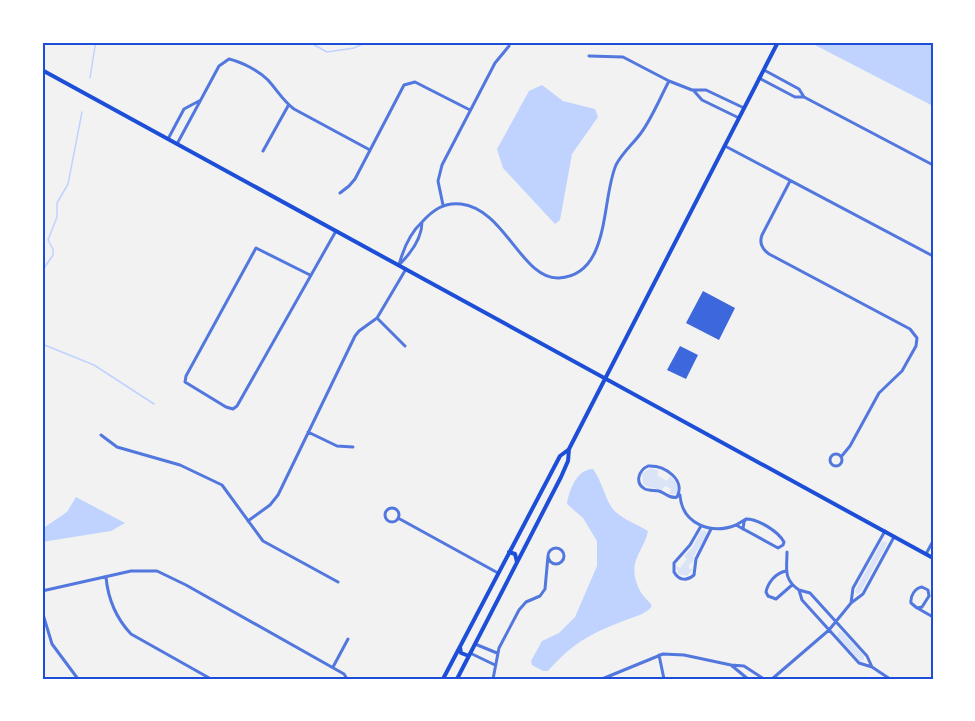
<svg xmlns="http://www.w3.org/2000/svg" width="975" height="721" font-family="'Space Grotesk',sans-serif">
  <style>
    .green { fill: #dbe4f7 }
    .water { fill: #bfd3fe }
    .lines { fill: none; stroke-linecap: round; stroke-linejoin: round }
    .stream { stroke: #bfd3fe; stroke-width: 1.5 }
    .building { fill: #3d67dc }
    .minor { stroke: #5277de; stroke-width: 3 }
    .secondary { stroke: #1d4ed8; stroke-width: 4 }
    .neatline { fill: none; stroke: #1d4ed8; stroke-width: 2 }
  </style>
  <rect width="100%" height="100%" fill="#f2f2f2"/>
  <!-- green -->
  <path class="green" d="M 651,468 L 659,471 L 657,475 L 667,481 L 670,476 C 676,481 680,486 676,494 L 669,494 L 671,489 L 665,486 L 662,490 L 648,487 L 643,484 L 642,473 Z
    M 705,530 L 707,534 L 694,556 L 693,563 L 689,564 L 689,569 L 693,569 L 687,576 L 678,574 L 676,566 L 680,568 L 687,559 L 684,556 L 692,548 L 701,531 Z
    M 886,541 L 887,544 L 860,593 L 857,594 L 855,591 L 882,542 Z
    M 839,631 L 842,632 L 864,656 L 864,660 L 860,661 L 837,636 Z"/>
  <!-- water -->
  <path class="water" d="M 814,42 L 933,42 L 933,106 L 813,44 Z
    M 542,85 L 563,101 L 595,109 L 598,117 L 572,154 L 560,220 L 555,224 L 503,168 L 497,149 L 529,91 Z
    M 593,469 C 602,481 604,496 612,508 C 619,518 637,524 648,531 C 645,548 631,558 635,577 C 636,582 639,590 642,594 C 649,604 659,605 642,614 C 600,630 579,636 548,671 L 543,671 L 532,665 L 531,661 L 542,641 L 559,633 L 575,617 L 597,566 L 597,541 L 583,518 L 567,504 C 569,490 577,469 593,469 Z
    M 76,497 L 125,523 L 111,531 L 42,542 L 42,529 L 67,512 Z"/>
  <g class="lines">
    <!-- stream -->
    <path class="stream" d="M 309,42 L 327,52 L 354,48 L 366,42
      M 90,78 L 95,46 L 98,42
      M 42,271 L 53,255 L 53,249 L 48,240 L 57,217 L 57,203 L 68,184 L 82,112
      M 42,344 L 94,365 L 154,404"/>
  </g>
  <!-- building -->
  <path class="building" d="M 703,291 L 735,308 L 719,340 L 686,323 Z
    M 680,346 L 698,355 L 686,379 L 667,370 Z"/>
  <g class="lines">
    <!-- minor -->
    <path class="minor" d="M 589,56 L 623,57 L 669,81 L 692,90 L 706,90 L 744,108
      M 764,70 L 799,89 L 804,97
      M 759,78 L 795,97 L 804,97 L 933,165
      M 694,91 L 702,100 L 739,118
      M 168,139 L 184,109 L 199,101
      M 177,144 L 219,66 L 229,59 C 242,62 259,71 268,80 C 277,90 283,101 294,109 L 370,150
      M 725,146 L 933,256
      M 263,151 L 288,106
      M 790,181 L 762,235 C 759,243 762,249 769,254 L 910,329 L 917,338 L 916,346 L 902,371 L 879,393 L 850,446 L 841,457
      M 340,193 L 349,186 L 355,179 L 404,85 L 415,82 L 470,110
      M 443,205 L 438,181 L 442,165 L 495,63 L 509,46
      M 422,222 C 433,210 444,202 461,204 C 505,209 522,280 559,278 C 611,275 601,199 616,165 C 622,153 633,144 641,133 C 652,118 660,98 669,81
      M 422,222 C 422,238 410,254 399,265 C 403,250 410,233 422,222 Z
      M 310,275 L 256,248 L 186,376 L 185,382 L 226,407 L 233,409 L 237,406 L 336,231
      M 377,318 L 405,346
      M 308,432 L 337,446 L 353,447
      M 101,435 L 117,447 L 180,465 L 222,485 L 263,541 L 338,582
      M830 460a6 6 0 1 1 12 0a6 6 0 1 1-12 0Z
      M 648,466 C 665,465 686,480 677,497 C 670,499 667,494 659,491 C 655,490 649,491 645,489 C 634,483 639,470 648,466 Z
      M 680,495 C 682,524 711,535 736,525
      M385 515a7 7 0 1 1 14 0a7 7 0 1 1-14 0Z
      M 398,518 L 498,573
      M 248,521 L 270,505 L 278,495 L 355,336 L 359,331 L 377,318 L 406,269
      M 701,526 L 690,545 L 674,563 L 674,572 C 679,581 687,581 694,575 L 696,559 L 711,529
      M 743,529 L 744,522 L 746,519 C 758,519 778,531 784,542 L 783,545 L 778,548 L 736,525 L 746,519
      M 885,531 L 853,588 L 851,603 L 863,594 L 894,537
      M548 556a8 8 0 1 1 16 0a8 8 0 1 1-16 0Z
      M 787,552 C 787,569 783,579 799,590
      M 926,554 L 933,541
      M 786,571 C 776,573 768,582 766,592 L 768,596 L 776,599 L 792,585
      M 106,577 C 108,599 116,618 131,634 L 211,679
      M 922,587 L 928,590 L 929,596 L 922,607 L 917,608 L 911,603 C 910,596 915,588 922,587 Z
      M 799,590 L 810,593 L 867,656 L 872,667 L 859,663 L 802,600 Z
      M 42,591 L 131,571 L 157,571 L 186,585 L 344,674 L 347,679
      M 919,609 L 933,617
      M 42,611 L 52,644 L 78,679
      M 475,644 L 497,653
      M 470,653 L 495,665
      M 659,655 L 664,679
      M 333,667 L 348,639
      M 872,667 L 890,679
      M 493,679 L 499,648 L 519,610 L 526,602 L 540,596 L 545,589 L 548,556
      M 602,679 L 663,654 L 684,655 L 731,665
      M 748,679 L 731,665 L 744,666 L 764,679
      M 772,679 L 829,630 L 851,603"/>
    <!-- secondary -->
    <path class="secondary" d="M 42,70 L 933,558
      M 509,552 L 515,554 L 517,562
      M 460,647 L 461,653 L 469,656
      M 443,679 L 560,456 L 568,450
      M 457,679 L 561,477 L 568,461 L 569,449 L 778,42"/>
  </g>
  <!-- border -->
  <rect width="975" height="721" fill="none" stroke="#ffffff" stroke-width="87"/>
  <rect x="44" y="44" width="888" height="634" class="neatline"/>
</svg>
